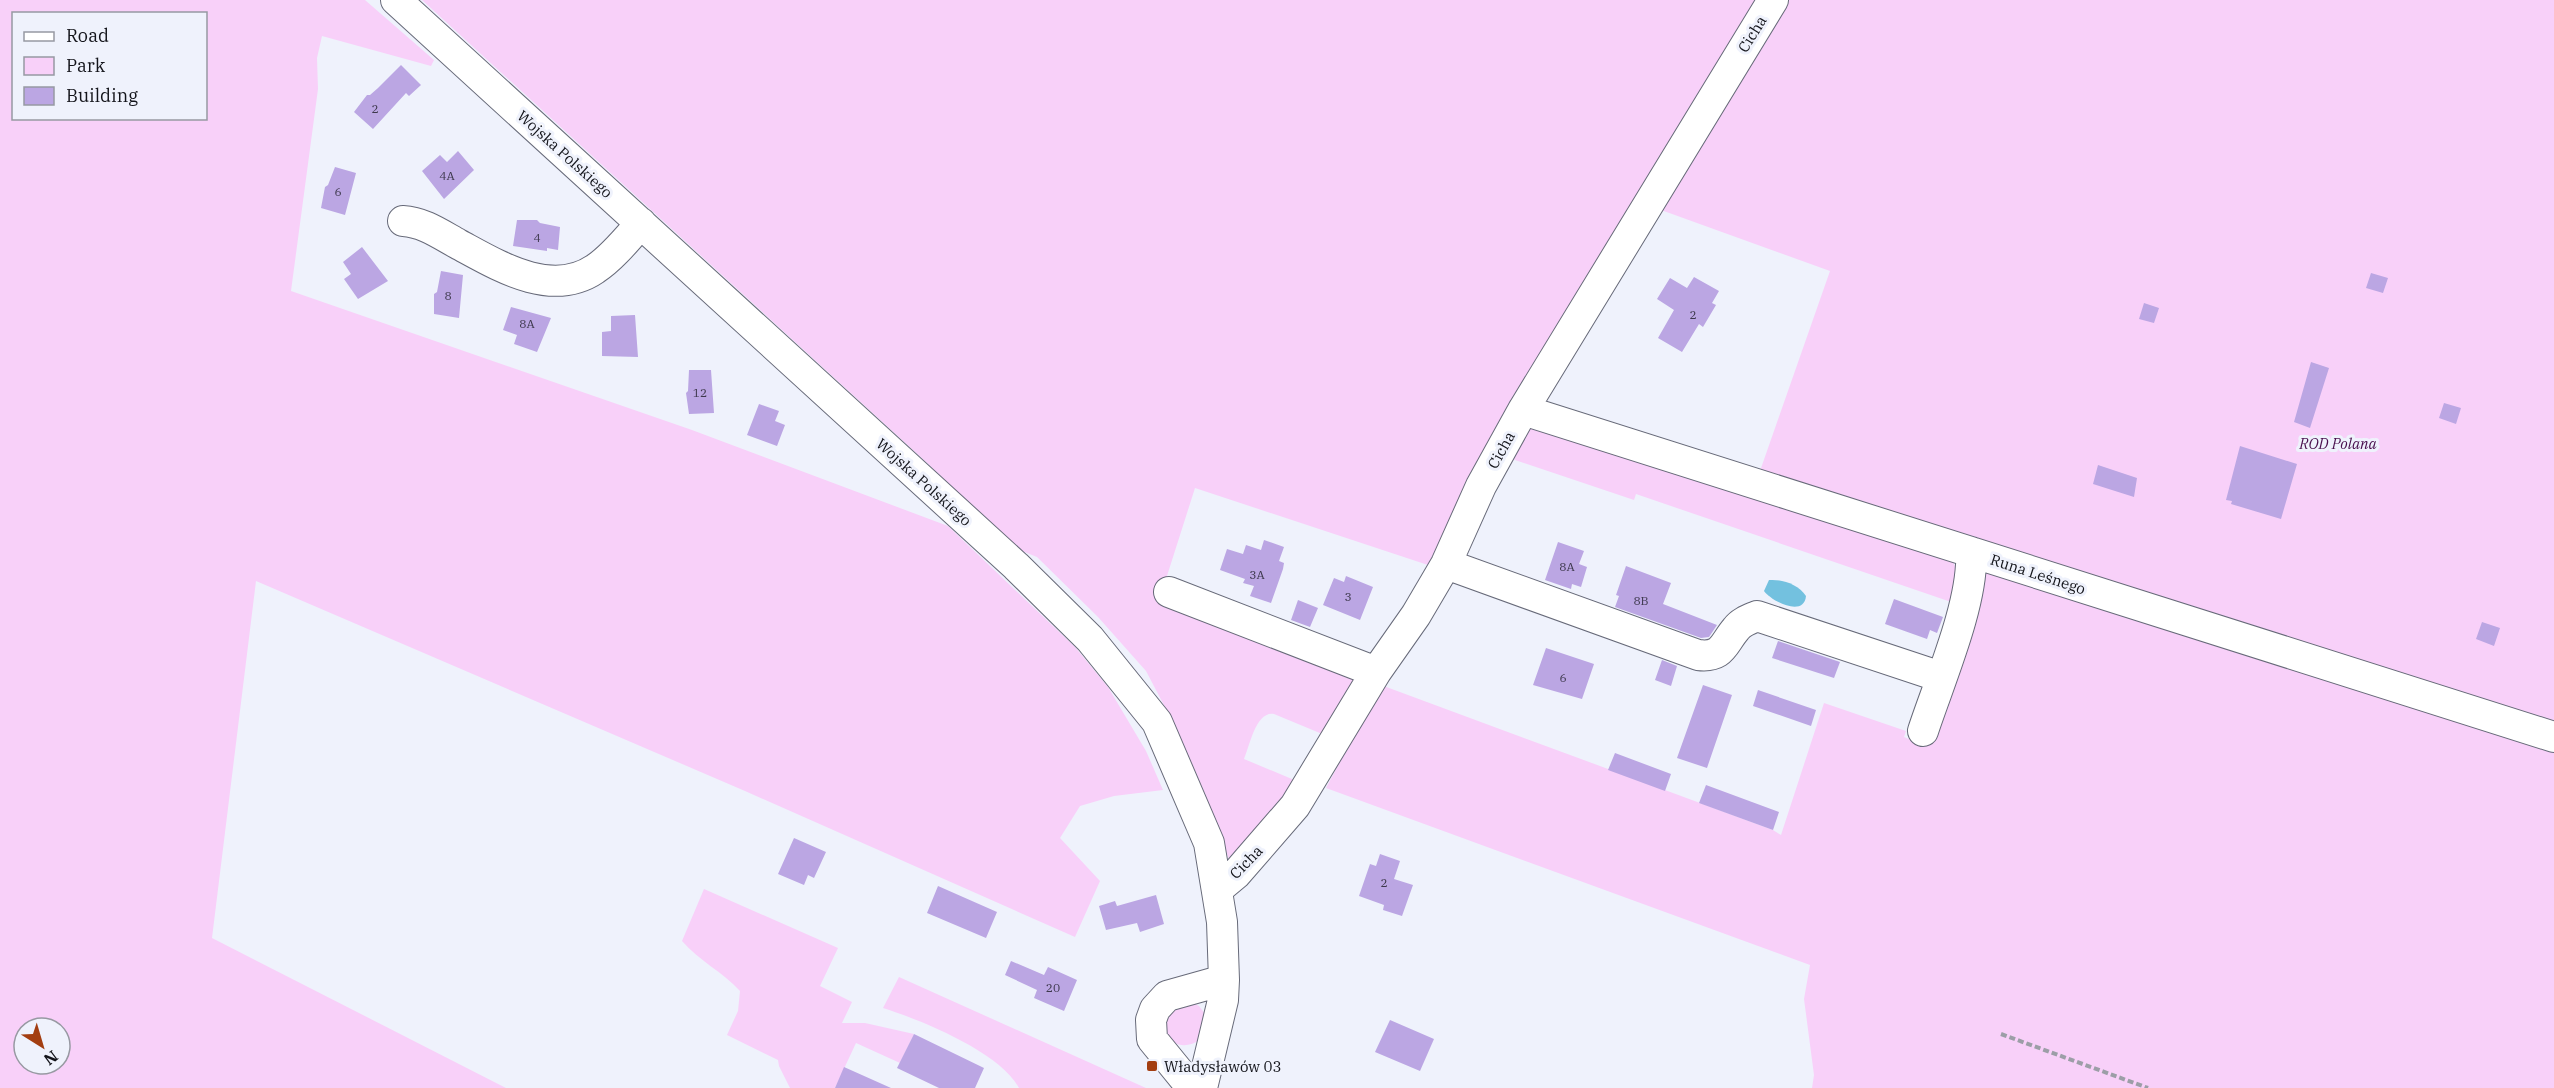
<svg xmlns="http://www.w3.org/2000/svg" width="2554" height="1088" font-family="'IBM Plex Serif',serif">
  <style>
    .green { fill: #f8d0f9; fill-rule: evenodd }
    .water { fill: #73c1df }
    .building { fill: #bba6e3 }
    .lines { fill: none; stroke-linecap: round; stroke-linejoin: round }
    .minor-casing { stroke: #676a79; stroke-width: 32 }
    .path { stroke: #9c9ea7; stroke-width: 4; stroke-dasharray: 6 3; stroke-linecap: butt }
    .minor { stroke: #fff; stroke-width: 30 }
    .poi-dot { fill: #a33e11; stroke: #eff2fc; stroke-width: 2 }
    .labels { text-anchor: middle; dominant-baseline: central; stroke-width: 6; stroke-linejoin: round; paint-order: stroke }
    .number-label { font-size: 12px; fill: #3d384c }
    .street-label { font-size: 15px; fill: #13141a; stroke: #eff2fc }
    .park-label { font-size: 15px; font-style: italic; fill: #490f4d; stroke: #eff2fc }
    .poi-label { font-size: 15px; fill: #13141a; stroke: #eff2fc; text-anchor: start }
  </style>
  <rect width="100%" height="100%" fill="#eff2fc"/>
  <!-- green -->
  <path class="green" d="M 0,0 L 365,0 L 434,60 L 431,66 L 322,36 L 317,58 L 318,89 L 291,291 L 692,430 L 948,526 L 1075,647 L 1108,687 L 1146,751 L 1163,790 L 1114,796 L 1080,806 L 1060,838 L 1100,881 L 1075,937 L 745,791 L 256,581 L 212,938 L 506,1088 L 0,1088 ZM 14,14 L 206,14 L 206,118 L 14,118 ZM 24,1028 L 60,1028 L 60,1064 L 24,1064 Z
    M 422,0 L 1767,0 L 1434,567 L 1195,488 L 1159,601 L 1362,679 L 1327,736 L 1274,714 C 1256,711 1250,745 1244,759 L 1299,782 L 1231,865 L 1205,794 L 1177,730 L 1146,671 L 1098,617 L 1037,557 L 1017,549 L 926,462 Z
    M 1783,0 L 2554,0 L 2554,725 L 2022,558 L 2013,549 L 2000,552 L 1760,471 L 1830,271 L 1661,210 Z
    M 1534,420 L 1949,553 L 1957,571 L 1954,603 L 1636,494 L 1634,500 L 1512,459 Z
    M 1984,565 L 2554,742 L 2554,1088 L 1812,1088 L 1814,1075 L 1804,999 L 1810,965 L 1326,788 L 1381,685 L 1773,830 L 1781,835 L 1824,703 L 1906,731 L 1904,737 L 1926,746 Z
    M 704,889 L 838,948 L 820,986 L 852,1002 L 842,1023 L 865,1023 L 914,1034 L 900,1063 L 856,1043 L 835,1088 L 790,1088 L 779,1066 L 778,1060 L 727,1035 L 738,1011 L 740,991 C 723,972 699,961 682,941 Z
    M 899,977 L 1146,1088 L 1019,1088 C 1000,1052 921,1020 883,1008 Z
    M 1191,1002 L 1199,1006 L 1205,1014 L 1201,1039 C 1187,1049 1174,1047 1164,1033 L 1167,1010 Z"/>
  <!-- water -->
  <path class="water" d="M 1769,580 C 1782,579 1798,584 1806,596 C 1804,618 1771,601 1764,591 Z"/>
  <!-- building -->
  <path class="building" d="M 401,65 L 421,85 L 409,96 L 406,93 L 373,129 L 354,112 L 367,95 L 370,95 L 378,88 Z
    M 458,151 L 474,170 L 444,199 L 422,171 L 440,155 L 447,162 Z
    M 335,167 L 356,173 L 345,215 L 321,208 L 325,187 L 328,185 Z
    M 517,220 L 537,220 L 540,223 L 560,227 L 558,250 L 547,248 L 547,251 L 513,246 Z
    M 362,247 L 388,281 L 358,299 L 344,279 L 351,274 L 343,262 Z
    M 441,271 L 463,275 L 459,318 L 434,314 L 434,294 L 437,292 Z
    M 2371,273 L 2388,278 L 2383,293 L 2366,288 Z
    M 1694,277 L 1719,291 L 1712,303 L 1716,305 L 1703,327 L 1699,324 L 1682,352 L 1658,338 L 1674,310 L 1657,299 L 1670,278 L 1687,288 Z
    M 2144,303 L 2159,308 L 2154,323 L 2139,319 Z
    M 511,307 L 551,318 L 537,352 L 514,344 L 517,335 L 503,330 Z
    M 635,315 L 638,357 L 602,356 L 602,332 L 611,331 L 611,316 Z
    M 2311,362 L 2329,368 L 2310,428 L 2294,422 Z
    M 689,370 L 711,370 L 714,413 L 689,414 L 686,393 L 688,391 Z
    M 2444,403 L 2461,408 L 2456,424 L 2439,418 Z
    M 759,404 L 779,411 L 775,421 L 785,425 L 777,446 L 747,435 Z
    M 2240,446 L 2297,464 L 2281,519 L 2231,504 L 2232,501 L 2226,500 Z
    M 2098,465 L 2137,478 L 2134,497 L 2093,484 Z
    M 1264,540 L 1284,547 L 1279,561 L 1284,563 L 1283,569 L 1271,603 L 1250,596 L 1254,586 L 1243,583 L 1245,579 L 1220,570 L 1227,549 L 1243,554 L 1246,545 L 1261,550 Z
    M 1558,542 L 1584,551 L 1579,564 L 1587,567 L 1581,587 L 1572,584 L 1571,589 L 1545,580 Z
    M 1626,566 L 1671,583 L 1663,604 L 1717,625 L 1709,637 L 1701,638 L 1615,607 L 1619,596 L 1616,595 Z
    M 1346,576 L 1373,587 L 1360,620 L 1323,605 L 1334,578 L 1344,582 Z
    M 1894,599 L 1943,617 L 1937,633 L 1930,630 L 1927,639 L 1885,624 Z
    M 1298,600 L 1318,608 L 1310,627 L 1291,620 Z
    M 2482,622 L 2500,628 L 2494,646 L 2476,639 Z
    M 1778,641 L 1840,662 L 1834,678 L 1772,658 Z
    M 1546,648 L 1594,664 L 1582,699 L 1533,685 Z
    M 1662,660 L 1677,666 L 1671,686 L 1655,680 Z
    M 1703,685 L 1732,695 L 1707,768 L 1677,758 Z
    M 1758,690 L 1816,710 L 1811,726 L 1753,706 Z
    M 1615,753 L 1671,774 L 1665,791 L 1608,770 Z
    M 1706,785 L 1779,812 L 1773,830 L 1699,803 Z
    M 794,838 L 826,852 L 814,878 L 808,875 L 804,885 L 778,874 Z
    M 1380,854 L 1400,861 L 1394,879 L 1413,885 L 1402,916 L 1383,910 L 1384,905 L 1359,896 L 1370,864 L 1376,866 Z
    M 938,886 L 997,912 L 986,938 L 927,913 Z
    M 1156,895 L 1164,924 L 1140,932 L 1137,923 L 1106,930 L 1099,906 L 1115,901 L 1117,906 Z
    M 1011,961 L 1044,975 L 1048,967 L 1077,980 L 1064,1011 L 1034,998 L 1037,990 L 1005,975 Z
    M 1390,1020 L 1434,1039 L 1420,1071 L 1375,1052 Z
    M 914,1034 L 984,1068 L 975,1088 L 939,1088 L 897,1068 Z
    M 844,1067 L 891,1088 L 835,1088 Z"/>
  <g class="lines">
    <!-- minor casing -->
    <g class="minor-casing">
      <path id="minor" d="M 396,0 L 1016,566 L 1090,639 L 1157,722 L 1209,843 L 1222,922 L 1224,980 L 1223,1000 L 1202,1088
        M 403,221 C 423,222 440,234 458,244 C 497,265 551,299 595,269 C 612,258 628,238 641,223
        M 1523,410 L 2554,737
        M 1446,564 L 1698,655 C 1723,658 1723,644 1736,629 C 1741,622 1750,619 1757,616 L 1941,677
        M 1169,592 L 1376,672
        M 1923,731 C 1939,682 1974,602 1971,552
        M 1218,889 L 1236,874 L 1295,806 L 1376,672 L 1416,615 L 1446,564 L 1481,486 L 1523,410 L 1773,0
        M 1192,1088 L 1152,1039 L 1151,1020 L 1155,1009 L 1167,996 L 1224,980"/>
    </g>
    <!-- path -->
    <path class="path" d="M 2001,1034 L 2148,1088"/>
    <!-- minor -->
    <use href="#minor" class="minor"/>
  </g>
  <!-- markers -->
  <rect class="poi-dot" x="1146" y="1060" width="12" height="12" rx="3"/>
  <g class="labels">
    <!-- number labels -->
    <g class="number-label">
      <text x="375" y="108">2</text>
      <text x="447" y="175">4A</text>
      <text x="338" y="191">6</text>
      <text x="537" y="237">4</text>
      <text x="448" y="295">8</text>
      <text x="1693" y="314">2</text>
      <text x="527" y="323">8A</text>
      <text x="700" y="392">12</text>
      <text x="1567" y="566">8A</text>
      <text x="1257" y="574">3A</text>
      <text x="1348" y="596">3</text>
      <text x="1641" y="600">8B</text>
      <text x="1563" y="677">6</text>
      <text x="1384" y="882">2</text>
      <text x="1053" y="987">20</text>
    </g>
    <!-- street labels -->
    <g class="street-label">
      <text transform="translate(1752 34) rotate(-58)">Cicha</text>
      <text transform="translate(565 154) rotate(42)">Wojska Polskiego</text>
      <text transform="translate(1501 450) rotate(-61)">Cicha</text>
      <text transform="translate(924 482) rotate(42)">Wojska Polskiego</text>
      <text transform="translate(2038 574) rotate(18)">Runa Leśnego</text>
      <text transform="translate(1246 862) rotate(-46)">Cicha</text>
    </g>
    <!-- park labels -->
    <g class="park-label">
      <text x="2338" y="443">ROD Polana</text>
    </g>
    <!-- poi labels -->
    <g class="poi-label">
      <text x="1164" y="1066">Władysławów 03</text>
    </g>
  </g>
  <!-- legend -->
  <rect x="12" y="12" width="195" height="108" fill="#eff2fc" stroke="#9799a2" stroke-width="1.5"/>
  <rect x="24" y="32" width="30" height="9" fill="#ffffff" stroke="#9799a2" stroke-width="1.5"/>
  <text x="66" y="42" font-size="18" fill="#13141a">Road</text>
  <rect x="24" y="57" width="30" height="18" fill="#f8d0f9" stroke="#9799a2" stroke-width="1.5"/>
  <text x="66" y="72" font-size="18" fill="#13141a">Park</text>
  <rect x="24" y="87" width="30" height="18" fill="#bba6e3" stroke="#9799a2" stroke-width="1.5"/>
  <text x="66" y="102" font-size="18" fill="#13141a">Building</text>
  <!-- north arrow -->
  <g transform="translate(42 1046) rotate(143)"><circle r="28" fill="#eff2fc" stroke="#9799a2" stroke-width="1.5"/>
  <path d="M0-4.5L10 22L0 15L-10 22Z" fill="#a33e11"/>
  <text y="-9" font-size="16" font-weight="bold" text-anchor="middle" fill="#13141a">N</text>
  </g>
</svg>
